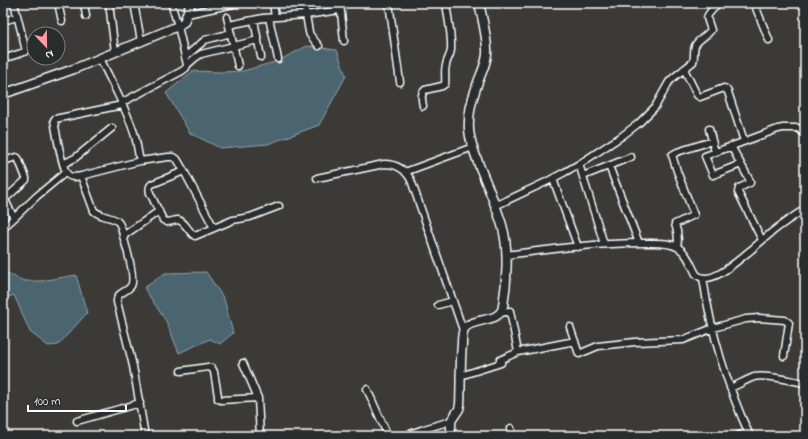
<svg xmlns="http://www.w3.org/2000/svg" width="808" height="439" font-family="'Indie Flower',sans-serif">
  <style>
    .water { fill: #4b6570; stroke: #93a3a9 }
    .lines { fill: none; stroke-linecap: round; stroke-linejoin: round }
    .minor-casing { stroke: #fff; stroke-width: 9 }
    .tertiary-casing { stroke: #fff; stroke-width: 11 }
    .minor { stroke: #2a2d2e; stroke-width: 6 }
    .tertiary { stroke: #2a2d2e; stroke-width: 8 }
  </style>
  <rect width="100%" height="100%" fill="#3b3a37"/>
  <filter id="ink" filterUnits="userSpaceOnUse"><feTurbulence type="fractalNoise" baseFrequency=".025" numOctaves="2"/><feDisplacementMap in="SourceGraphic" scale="8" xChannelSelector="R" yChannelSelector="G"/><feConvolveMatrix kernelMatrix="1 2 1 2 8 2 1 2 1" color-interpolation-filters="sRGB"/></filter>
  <g filter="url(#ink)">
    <!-- water -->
    <path class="water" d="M 307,46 L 337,50 L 346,76 L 319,125 L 268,144 L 220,148 L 190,133 L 166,93 L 193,71 L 221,72 L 243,71 L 278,61 Z
      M 3,271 L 24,281 L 41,281 L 76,275 L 87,313 L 58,345 L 48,346 L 30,332 L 14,295 L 3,299 Z
      M 206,272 L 224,299 L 233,333 L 220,344 L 210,339 L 179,353 L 166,321 L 144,288 L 165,273 Z"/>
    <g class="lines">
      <!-- minor casing -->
      <g class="minor-casing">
        <path id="minor" d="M 58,3 L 62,21
          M 84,3 L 86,16
          M 109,3 L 115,52
          M 134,3 L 141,41
          M 273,3 L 275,17
          M 340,3 L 344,41
          M 389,3 L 400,82
          M 754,3 L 769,40
          M 187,14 L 238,3
          M 227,17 L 238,66
          M 269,18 L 278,59
          M 254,20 L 261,57
          M 3,21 L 17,17
          M 229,25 L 263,18 L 306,15 L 304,3
          M 319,46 L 310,35 L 309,32 L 306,15 L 340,10
          M 185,57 L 205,40 L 231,33
          M 100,58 C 112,84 127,109 135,136 C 137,144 138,153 140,161
          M 3,59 L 24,52 L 26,51 L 14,3
          M 187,65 L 195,58 L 201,54 L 258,40
          M 684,69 L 697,95 L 700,97 L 724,88 L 726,89 L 728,92 L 744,141
          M 121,103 L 182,71 L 186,68 L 187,65 L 178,26 L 171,3
          M 122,105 L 55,119 L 54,120 C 56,131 62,170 68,175 C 72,178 76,177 81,176 L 140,161 L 168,157 L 173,157 L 177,159 L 184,171 L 152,184 C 149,186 149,189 150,193 L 163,220 L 167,222 C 171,222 174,220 178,220 C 185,221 189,233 195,236 L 233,220 L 250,217 L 279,206
          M 423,106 C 422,100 420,94 425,90 L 442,86 L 445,84 C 446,77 444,71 446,65 C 447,59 450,57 451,50 C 452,35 448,19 446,3
          M 709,129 L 715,152
          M 731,146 L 750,181 L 750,183 L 739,188 L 738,192 L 762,240
          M 4,161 L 16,157 L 18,158 L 26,178 L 26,180 L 5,199
          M 63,164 L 75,158 L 112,128
          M 579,164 L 604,244
          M 741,164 L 713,175 L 705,156 L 778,129 L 783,128 L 798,128 L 805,134
          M 609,166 L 639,243
          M 184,171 L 214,228
          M 405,172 L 473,147
          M 81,176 L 94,211 C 109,222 120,212 123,236 L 159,211
          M 583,176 L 631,157
          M 317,178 L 384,164 C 397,164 405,169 411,180 L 463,330
          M 553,179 L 578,247
          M 3,196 L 14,218 L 3,228
          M 495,206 L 546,182 L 565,172 L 581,163 L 622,136 L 639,123 L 655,107 L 669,82 L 673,78 L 693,62 C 695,57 693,51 695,46 C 697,40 707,36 711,30 L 707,18 C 708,12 715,9 717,3
          M 14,218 L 37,196 L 66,172
          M 123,236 C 126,246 136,278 131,286 C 126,293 116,292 117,302 L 133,366 L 145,436
          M 677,247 C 679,238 678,232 675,224 L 694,215 L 677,171 L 672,155 L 677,152 L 712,141
          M 506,255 C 552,249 598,243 644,243 C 654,243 668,242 677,247 C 687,252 691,265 696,274 C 710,289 740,258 751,250 C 758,244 765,238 772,232 C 782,224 794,216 805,209
          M 703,278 C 711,333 727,386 750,436
          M 438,305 L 453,301
          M 500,313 L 510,311 L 518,352 L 575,341
          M 570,327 L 579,354 L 598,346 L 635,342 L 683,340 L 713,328 L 746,319 L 759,318 L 785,320 L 789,323 L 784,356
          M 243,363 L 258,398
          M 181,371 L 208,367 L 212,368 L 214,372 L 218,396 L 218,399 L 221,400 L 258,398 L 260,436
          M 460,376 L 501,363 L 500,360 L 518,352
          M 730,388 C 738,385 746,380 754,377 C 766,374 792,381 805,383
          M 367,389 L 388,436
          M 77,421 L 140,403
          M 511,428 L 513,436
          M 404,436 L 424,429 L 451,421
          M 737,436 L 748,432"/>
      </g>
      <!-- tertiary casing -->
      <g class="tertiary-casing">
        <path id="tertiary" d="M 3,94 L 74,69 L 178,26 L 184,22 L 191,3
          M 451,436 L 451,421 L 459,409 L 460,405 C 461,385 460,364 462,344 C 462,340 462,334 464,329 C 471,317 501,324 503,306 C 507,282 509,248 502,225 C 496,205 487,185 479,165 C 475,154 470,142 469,130 C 468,116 471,102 476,88 C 479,77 486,66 487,54 C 488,41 482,17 479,3"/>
      </g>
      <!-- minor -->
      <use href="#minor" class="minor"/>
      <!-- tertiary -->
      <use href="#tertiary" class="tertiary"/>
    </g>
  </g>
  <!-- margin -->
  <rect width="808" height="439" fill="none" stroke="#2a2d2e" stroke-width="16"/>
  <rect x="8" y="8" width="792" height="423" fill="none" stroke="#fff" stroke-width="1.5" filter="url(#ink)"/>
  <!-- north arrow -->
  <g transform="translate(46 46) rotate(158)"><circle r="19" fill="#2a2d2e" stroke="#7f8182"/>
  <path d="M0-3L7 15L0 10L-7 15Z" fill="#ff9aa2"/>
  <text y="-6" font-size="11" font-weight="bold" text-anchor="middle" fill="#ffffff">N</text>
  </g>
  <!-- scale -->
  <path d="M28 405v6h98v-6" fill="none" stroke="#ffffff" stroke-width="2"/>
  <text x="34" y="405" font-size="12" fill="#ffffff" stroke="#2a2d2e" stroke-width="3" paint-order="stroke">100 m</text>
</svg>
